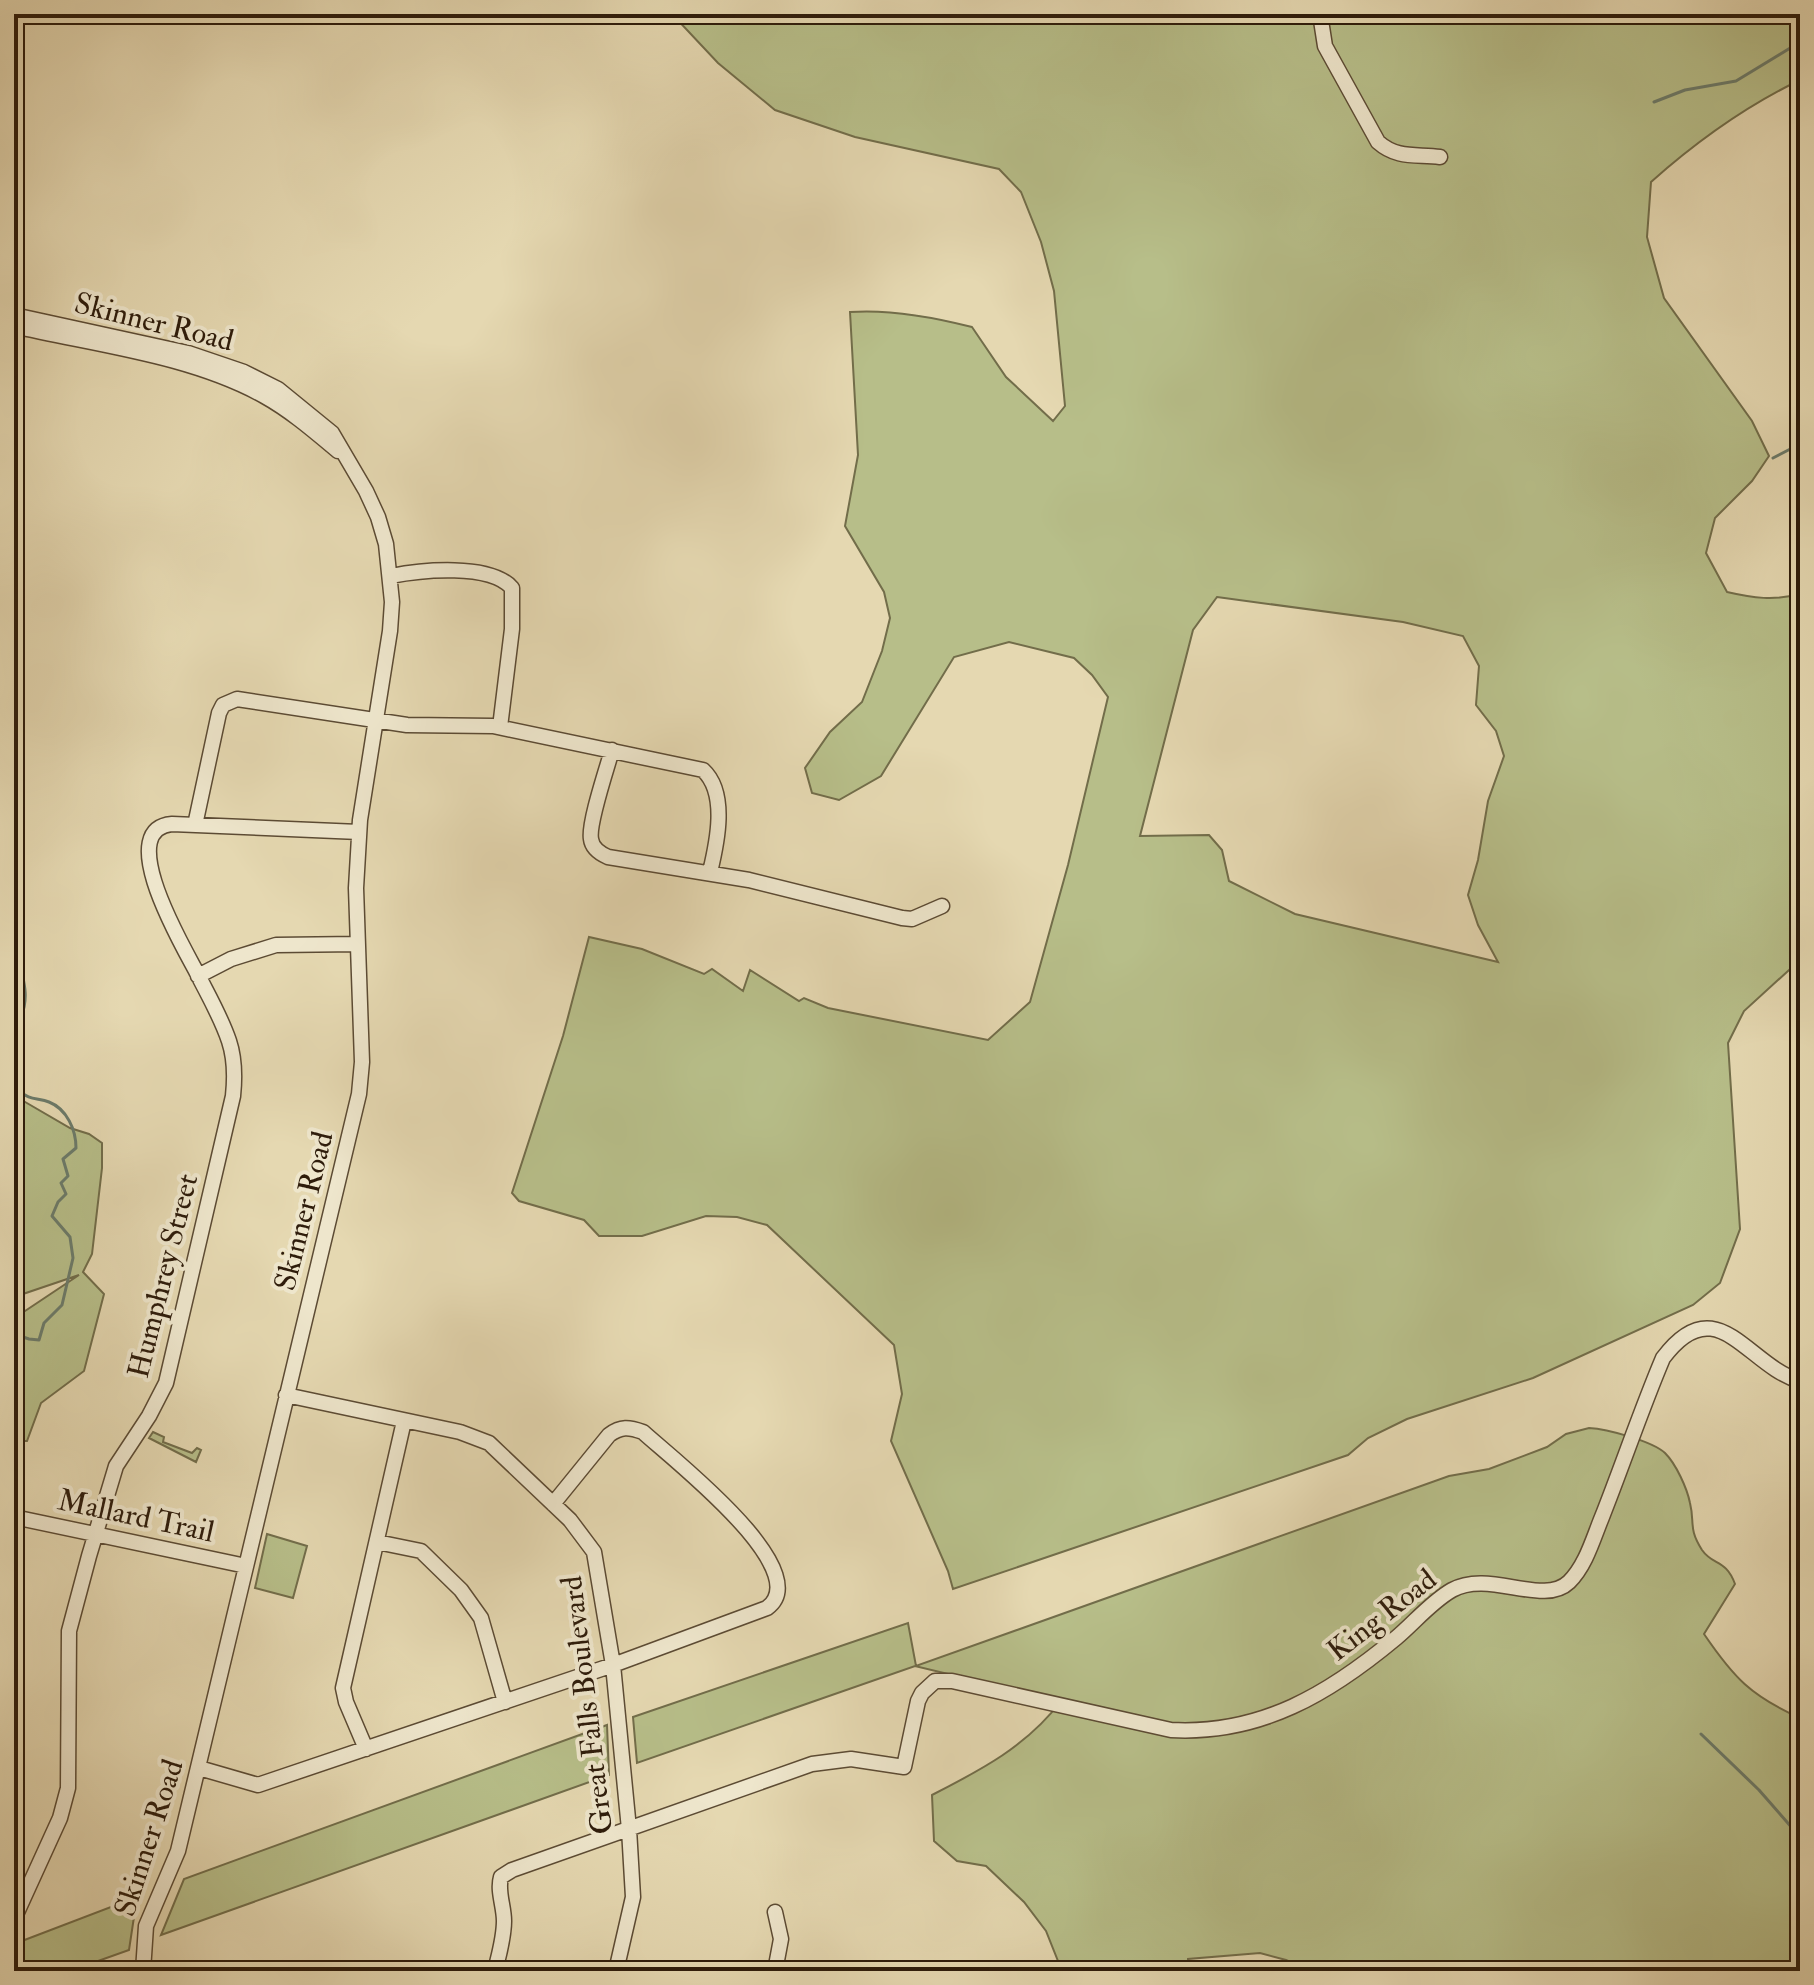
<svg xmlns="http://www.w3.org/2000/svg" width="1814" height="1985" font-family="'IM FELL Double Pica',serif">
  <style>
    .green { fill: #b7be89; stroke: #726d4a; stroke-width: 2; fill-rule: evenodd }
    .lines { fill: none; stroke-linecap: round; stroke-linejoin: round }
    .stream { stroke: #6c7b6a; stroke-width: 3 }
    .minor-casing { stroke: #5c4b34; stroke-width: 17 }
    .minor { stroke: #eee6cc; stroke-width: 14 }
    .labels { text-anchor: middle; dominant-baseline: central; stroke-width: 8; stroke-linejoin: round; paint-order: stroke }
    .street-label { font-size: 30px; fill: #2e1c0b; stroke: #eee6cc }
  </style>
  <rect width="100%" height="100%" fill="#e5d8b1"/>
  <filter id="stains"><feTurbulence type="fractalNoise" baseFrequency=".0025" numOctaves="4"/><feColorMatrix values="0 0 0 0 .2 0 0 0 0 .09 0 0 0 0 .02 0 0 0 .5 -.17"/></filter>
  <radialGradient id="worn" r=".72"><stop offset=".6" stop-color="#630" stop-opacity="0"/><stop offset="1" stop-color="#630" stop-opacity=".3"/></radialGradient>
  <!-- green -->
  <path class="green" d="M 672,14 L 1800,14 L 1800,80 C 1744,107 1697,141 1651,182 L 1647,237 L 1664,298 L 1752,421 L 1769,456 L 1752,481 L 1715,518 L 1706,553 L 1727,592 C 1753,598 1774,601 1800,594 L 1800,960 L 1744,1011 L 1728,1043 L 1740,1229 L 1720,1283 L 1693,1305 L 1533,1378 L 1407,1419 L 1368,1438 L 1348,1455 L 953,1589 L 948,1571 L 891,1441 L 902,1394 L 894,1345 L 767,1225 L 737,1217 L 706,1216 L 642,1236 L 599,1236 L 584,1220 L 519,1201 L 512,1193 L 563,1036 L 589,937 L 642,949 L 704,974 L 712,969 L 743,991 L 750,970 L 799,1001 L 804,998 L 828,1008 L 988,1040 L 1030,1002 L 1068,865 L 1108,697 L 1092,675 L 1074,658 L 1009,642 L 954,657 L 881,776 L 839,800 L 812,793 L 805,768 L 830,732 L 862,702 L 882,651 L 890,618 L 884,592 L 845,526 L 858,455 L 850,312 C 891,309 933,317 972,327 L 1006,377 L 1053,421 L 1065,406 L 1054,291 L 1041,242 L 1021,192 L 999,169 L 855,137 L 775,110 L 718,63 ZM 1217,597 L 1403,622 L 1463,636 L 1479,666 L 1476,705 L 1496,731 L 1504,756 L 1488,801 L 1478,860 L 1468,895 L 1478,925 L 1498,962 L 1295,914 L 1229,881 L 1222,850 L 1209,835 L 1140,836 L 1193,630 Z
    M 20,1099 L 70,1128 L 89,1134 L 102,1143 L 102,1168 L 92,1254 L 83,1272 L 104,1294 L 84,1371 L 41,1403 L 27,1441 L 14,1441 L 14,1314 L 19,1315 L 79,1275 L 14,1297 L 14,1108 Z
    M 1589,1428 C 1607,1429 1652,1441 1665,1453 C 1676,1464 1687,1488 1690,1503 C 1695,1523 1688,1528 1702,1550 C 1713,1566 1726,1559 1735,1584 L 1704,1634 C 1734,1678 1751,1696 1800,1718 L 1800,1971 L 1336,1971 L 1324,1963 L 1308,1970 L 1286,1960 L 1260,1953 L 1188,1959 L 1188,1971 L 1062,1971 L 1046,1931 L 1024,1902 L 986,1866 L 957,1861 L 934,1841 L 932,1795 C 981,1770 1027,1746 1061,1701 L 915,1666 L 637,1763 L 633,1717 L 908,1623 L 916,1666 L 1449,1476 L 1489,1469 L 1547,1447 L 1566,1434 Z
    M 153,1432 L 164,1437 L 163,1442 L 192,1453 L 197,1448 L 201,1450 L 196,1462 L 149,1438 Z
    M 267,1534 L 307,1546 L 293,1598 L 255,1588 Z
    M 607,1725 L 609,1775 L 161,1935 L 184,1879 Z
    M 137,1897 L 129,1950 L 70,1971 L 14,1971 L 14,1944 Z"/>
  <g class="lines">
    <!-- stream -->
    <path class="stream" d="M 1654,102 L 1685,90 L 1736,81 L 1800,42
      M 1773,458 L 1800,444
      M 14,946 C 23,976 34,1002 14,1029
      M 14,1055 C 20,1066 10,1080 20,1091 C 28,1100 38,1098 49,1102 C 67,1109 76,1130 76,1148 L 63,1159 L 68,1176 L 61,1183 L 66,1194 L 58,1202 L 52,1216 L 70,1237 L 73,1258 L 62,1305 L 44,1323 L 39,1340 L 29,1339 L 14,1334
      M 1701,1734 L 1759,1790 L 1800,1837"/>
    <!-- minor casing -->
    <g class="minor-casing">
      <path id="minor" d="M 1320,14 L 1325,46 L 1378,142 C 1397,159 1416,154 1440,157
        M 14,315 L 188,353 L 244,372 L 278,389 L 332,433 L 366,491 L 378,517 L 386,544 L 392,602 L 390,631 L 360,820 L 356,888 L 362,1062 L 359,1094 L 178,1851 L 146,1926 L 143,1971
        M 14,326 C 95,345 190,355 264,396 C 291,411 314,431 338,451
        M 391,576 C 421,570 490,563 512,588 L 512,629 L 500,727
        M 612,750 C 607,768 588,824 591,839 C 592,848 599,853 608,857 L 749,880 L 902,918 L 912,919 L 942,906
        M 195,825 L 219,713 L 223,705 L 237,699 L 407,725 L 493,726 L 703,770 C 728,793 717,843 710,872
        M 198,976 L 231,959 L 276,945 L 358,944
        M 286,1395 L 460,1432 L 489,1443 L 570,1520 L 594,1552 L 613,1665 L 629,1829 L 633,1897 L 616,1971
        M 14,1517 L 246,1566
        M 377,1542 L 421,1551 L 461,1590 L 481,1618 L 505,1702
        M 366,1749 L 346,1702 L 343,1688 L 404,1421
        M 199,1768 L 258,1785 L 613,1665 L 767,1608 C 818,1571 670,1457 643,1432 C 629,1427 621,1426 609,1435 L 553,1504
        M 14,1919 L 60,1818 L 68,1788 L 69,1631 L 89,1556 L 116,1466 L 149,1416 L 166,1383 L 233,1096 C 235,1077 235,1059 229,1041 C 221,1017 208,995 197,973 C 184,948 113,829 172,824 L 359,832
        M 495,1971 C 499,1954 504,1938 504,1921 C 504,1906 497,1891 501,1877 L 512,1870 L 812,1764 L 851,1759 L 904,1767 L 918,1701 L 922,1693 L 935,1681 L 952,1681 L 1171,1730 C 1261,1735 1330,1693 1396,1638 C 1414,1623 1431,1602 1452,1590 C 1489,1569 1543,1607 1569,1582 C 1586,1565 1593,1539 1602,1517 C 1623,1464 1641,1410 1663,1358 C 1717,1286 1747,1366 1800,1381
        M 775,1971 L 781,1939 L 775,1912"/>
    </g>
    <!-- minor -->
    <use href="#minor" class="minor"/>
  </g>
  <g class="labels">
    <!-- street labels -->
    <g class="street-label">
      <text transform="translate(154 322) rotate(14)">Skinner Road</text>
      <text transform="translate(304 1211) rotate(-76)">Skinner Road</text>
      <text transform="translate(163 1276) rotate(-76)">Humphrey Street</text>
      <text transform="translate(136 1516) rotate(12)">Mallard Trail</text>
      <text transform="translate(1382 1615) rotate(-38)">King Road</text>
      <text transform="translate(587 1705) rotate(-97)">Great Falls Boulevard</text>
      <text transform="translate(149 1838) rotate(-72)">Skinner Road</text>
    </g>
  </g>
  <!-- margin -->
  <rect width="1814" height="1985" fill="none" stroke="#e5d8b1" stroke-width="48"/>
  <rect x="16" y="16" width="1782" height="1953" fill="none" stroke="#2e1c0b" stroke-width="4"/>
  <rect x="24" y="24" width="1766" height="1937" fill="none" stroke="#2e1c0b" stroke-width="2"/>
  <rect width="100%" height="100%" filter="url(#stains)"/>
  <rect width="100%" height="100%" fill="url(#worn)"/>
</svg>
